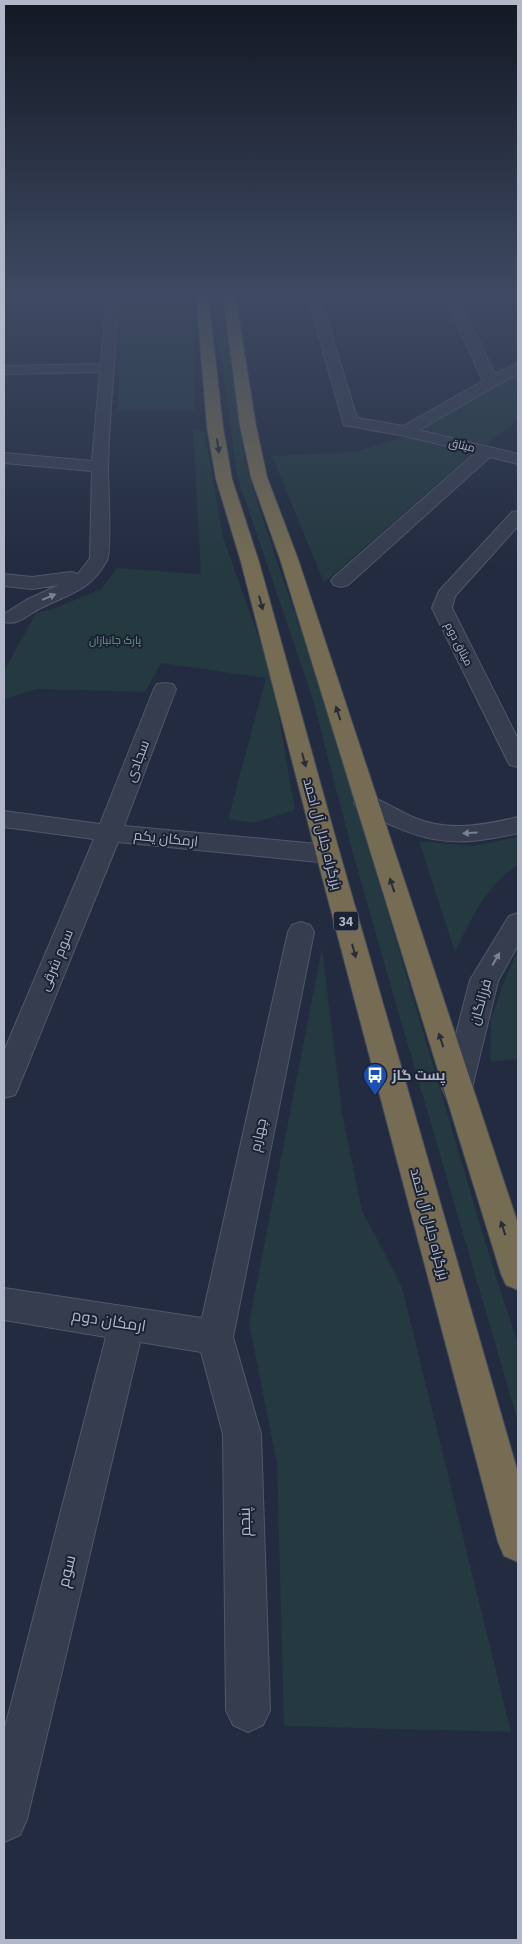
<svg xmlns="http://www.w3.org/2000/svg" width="522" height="1944" font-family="'IBM Plex Sans',Cairo,sans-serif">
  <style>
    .green { fill: #243940 }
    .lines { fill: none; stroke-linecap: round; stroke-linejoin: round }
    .minor-casing { stroke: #51586a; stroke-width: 2 }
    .highway-casing { stroke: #41485a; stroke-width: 2 }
    .minor { fill: #363d4f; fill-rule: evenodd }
    .highway { fill: #756c53; fill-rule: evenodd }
    .oneway { fill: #282d39 }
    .oneway2 { fill: #7a8193 }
    .labels { text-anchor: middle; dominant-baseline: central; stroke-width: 4; stroke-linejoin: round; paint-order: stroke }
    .far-street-label { font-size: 11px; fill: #b2b8ca; stroke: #1b2234 }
    .far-park-label { font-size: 11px; fill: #689c7b; stroke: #1b2234 }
    .shield { fill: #1b2234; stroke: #858b9d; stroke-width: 1 }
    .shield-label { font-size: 12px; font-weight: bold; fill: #b2b8ca }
    .street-label { font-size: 14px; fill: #b2b8ca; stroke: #1b2234 }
    .poi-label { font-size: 14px; font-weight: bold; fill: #b2b8ca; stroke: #1b2234; text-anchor: start }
    .near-street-label { font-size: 16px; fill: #b2b8ca; stroke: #1b2234 }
  </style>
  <rect width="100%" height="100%" fill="#222b3f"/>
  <!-- green -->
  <path class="green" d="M 122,294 L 191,294 L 195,411 L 118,411 Z
    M 213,294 L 221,294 L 245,460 L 260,511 L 304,640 L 358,812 L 491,1261 L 518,1344 L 518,1422 L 389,980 L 349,839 L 313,700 L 237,476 Z
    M 512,375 L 518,377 L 518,419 L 487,445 L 423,429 Z
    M 193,430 L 204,430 L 223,537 L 271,672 L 295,810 L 254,823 L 228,819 L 266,678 L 161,663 L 145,692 L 37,689 L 4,699 L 4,671 L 36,613 L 53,609 L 101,589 L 117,568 L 201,574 Z
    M 405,437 L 471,454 L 324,583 L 272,456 L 355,452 Z
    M 518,837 L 518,865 C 487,884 470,921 455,952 L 419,841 L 473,846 Z
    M 322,948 L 342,1113 L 362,1210 L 402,1287 L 511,1732 L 284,1726 L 277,1464 L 249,1323 Z
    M 518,949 L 518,1059 L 490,1062 L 491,1019 L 504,982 Z"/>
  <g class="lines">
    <!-- minor casing -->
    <g class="minor-casing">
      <path id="minor" d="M 107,294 L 119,294 C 116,352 109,410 108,469 C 108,484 112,551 107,560 C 92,590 69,594 41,608 C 28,614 19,626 4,622 L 4,614 L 26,600 L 59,585 L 32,589 L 4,586 L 4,574 L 32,577 L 71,572 L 78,574 L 90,558 L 92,471 L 4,463 L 4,453 L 92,461 L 100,372 L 4,374 L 4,366 L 101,364 Z
        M 307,294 L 319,294 L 357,418 L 403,426 L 483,381 L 444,294 L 456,294 L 495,374 L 518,363 L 518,373 L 419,430 L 518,454 L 518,464 L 490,457 L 348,585 L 341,587 L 334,585 L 331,581 L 334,577 L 475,453 L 405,436 L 344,425 Z
        M 518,511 L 518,526 L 455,596 L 452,608 L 518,739 L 518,767 L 510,765 L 507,760 L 432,608 L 439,591 L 512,512 Z
        M 165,683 L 173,684 L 176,689 L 124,826 L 328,845 L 337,848 L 340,854 L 337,860 L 328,863 L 118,842 L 19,1086 L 15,1095 L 4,1098 L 4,1051 L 94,839 L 4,827 L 4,811 L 100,824 L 154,689 L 157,684 Z
        M 366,795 C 383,800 398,811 415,818 C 448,832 485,825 518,817 L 518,833 C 447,850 421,841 358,809 L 354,803 L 358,797 Z
        M 518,913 L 518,945 L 498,981 L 472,1088 L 468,1097 L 457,1100 L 446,1097 L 442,1088 L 470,980 L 509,916 Z
        M 301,922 L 310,925 L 314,932 L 233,1337 L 261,1434 L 270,1710 L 263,1725 L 248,1732 L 233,1725 L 226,1710 L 223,1434 L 201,1352 L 140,1342 L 27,1819 L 20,1835 L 4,1842 L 4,1731 L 106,1337 L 4,1320 L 4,1288 L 202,1318 L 288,932 L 292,925 Z"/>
    </g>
    <!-- highway casing -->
    <g class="highway-casing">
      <path id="highway" d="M 196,294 L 208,294 L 223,427 L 232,479 L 259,562 L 340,854 L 518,1473 L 518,1562 L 504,1556 L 498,1542 L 316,854 L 241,562 L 216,479 L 207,427 Z
        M 223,294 L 235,294 L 256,426 L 267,477 L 298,559 L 518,1224 L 518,1290 L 506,1285 L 501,1274 L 280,559 L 251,477 L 240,426 Z"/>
    </g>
    <!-- minor -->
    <use href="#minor" class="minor"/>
    <!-- highway -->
    <use href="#highway" class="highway"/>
  </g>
  <!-- one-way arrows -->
  <defs><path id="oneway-solid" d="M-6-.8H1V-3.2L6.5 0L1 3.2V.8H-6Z" transform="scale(1.25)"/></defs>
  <g class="oneway">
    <use href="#oneway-solid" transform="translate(218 446) rotate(81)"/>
    <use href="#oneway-solid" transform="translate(261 603) rotate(75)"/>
    <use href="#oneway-solid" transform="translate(338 713) rotate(-108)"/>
    <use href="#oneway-solid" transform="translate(304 760) rotate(75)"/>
    <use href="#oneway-solid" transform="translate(392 885) rotate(-108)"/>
    <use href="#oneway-solid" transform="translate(354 951) rotate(75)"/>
    <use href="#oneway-solid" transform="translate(441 1040) rotate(-108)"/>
    <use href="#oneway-solid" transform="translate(503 1228) rotate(-108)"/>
  </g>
  <g class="oneway2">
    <use href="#oneway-solid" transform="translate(49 597) rotate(-23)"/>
    <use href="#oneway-solid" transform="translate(470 833) rotate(177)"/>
    <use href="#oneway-solid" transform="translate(496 959) rotate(-60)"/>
  </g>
  <!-- sky -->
  <linearGradient id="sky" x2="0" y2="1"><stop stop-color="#131823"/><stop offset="0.52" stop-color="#3e4a63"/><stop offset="1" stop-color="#3e4a63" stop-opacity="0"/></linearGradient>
  <rect width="522" height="566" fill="url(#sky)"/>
  <!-- icons -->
  <defs>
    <g id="bus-pin" transform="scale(1.25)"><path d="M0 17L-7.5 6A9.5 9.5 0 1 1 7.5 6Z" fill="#1a4fb4" stroke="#1b2234"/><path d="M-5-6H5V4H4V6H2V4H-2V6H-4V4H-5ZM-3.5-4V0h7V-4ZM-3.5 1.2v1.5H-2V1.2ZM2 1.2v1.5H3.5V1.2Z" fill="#fff"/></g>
  </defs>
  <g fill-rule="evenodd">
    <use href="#bus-pin" x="375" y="1075"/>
  </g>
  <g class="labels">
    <!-- far-street labels -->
    <g class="far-street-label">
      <text transform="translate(462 445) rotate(14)">میثاق</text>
      <text transform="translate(459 644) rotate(63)">میثاق دوم</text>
    </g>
    <!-- far-park labels -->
    <g class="far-park-label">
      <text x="115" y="640">پارک جانبازان</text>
    </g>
    <!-- shield labels -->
    <rect class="shield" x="333.5" y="911.5" width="25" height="19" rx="4"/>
    <g class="shield-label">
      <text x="346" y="921">34</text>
    </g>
    <!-- street labels -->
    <g class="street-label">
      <text transform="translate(137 761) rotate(-69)">سجادی</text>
      <text transform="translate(323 834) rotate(75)">بزرگراه جلال آل احمد</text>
      <text transform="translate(166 838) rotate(6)">ارمکان یکم</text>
      <text transform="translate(56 960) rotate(-67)">سوم شرقی</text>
      <text transform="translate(480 1002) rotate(-74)">فرزانگان</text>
      <text transform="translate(258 1135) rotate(-78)">چهارم</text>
      <text transform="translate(430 1224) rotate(75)">بزرگراه جلال آل احمد</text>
    </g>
    <!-- poi labels -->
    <g class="poi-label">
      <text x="392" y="1075">پست گاز</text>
    </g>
    <!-- near-street labels -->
    <g class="near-street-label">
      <text transform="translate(109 1320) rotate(9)">ارمکان دوم</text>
      <text transform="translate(244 1522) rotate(-91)">پنجم</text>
      <text transform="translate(66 1571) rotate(-76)">سوم</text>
    </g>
  </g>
  <!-- border -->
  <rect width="522" height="1944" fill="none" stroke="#b2b8ca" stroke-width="10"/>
</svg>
